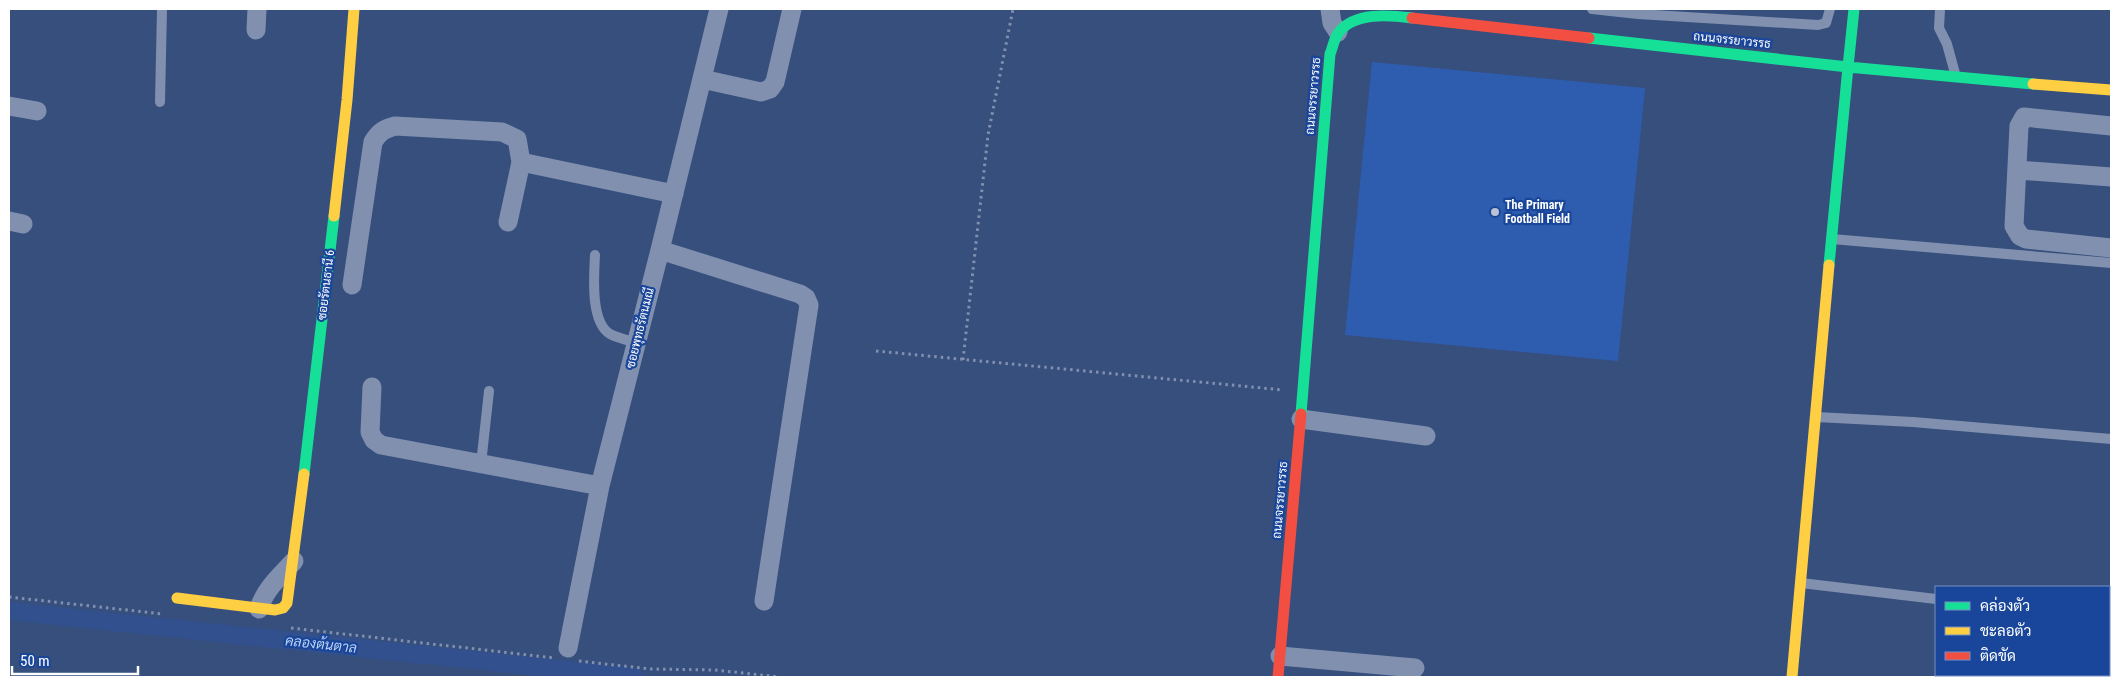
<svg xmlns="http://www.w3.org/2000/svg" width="2120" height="686" font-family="'Roboto Condensed',Sarabun,sans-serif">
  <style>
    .green { fill: #2e5db0 }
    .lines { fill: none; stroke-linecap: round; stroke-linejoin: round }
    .canal { stroke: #31508d; stroke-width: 18 }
    .path { stroke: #8190af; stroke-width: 3; stroke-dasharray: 2.5 4; stroke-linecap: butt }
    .lane { stroke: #8190af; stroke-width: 10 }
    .street { stroke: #8190af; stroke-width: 19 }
    .fast { stroke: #16e098; stroke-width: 11 }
    .slow { stroke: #ffcf43; stroke-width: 11 }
    .jam { stroke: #f24e42; stroke-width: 11 }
    .poi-dot { fill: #b9c1d2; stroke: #19469a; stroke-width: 2 }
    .labels { text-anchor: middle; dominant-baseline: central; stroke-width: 4.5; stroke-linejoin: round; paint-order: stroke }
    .street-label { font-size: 12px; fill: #fff; stroke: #19469a }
    .poi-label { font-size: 12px; font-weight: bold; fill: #fff; stroke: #19469a; text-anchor: start }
    .water-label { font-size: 14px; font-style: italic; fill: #bcd2f8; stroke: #19469a }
  </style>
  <rect width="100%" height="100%" fill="#364f7d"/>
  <!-- green -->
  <path class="green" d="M 1372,62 L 1645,88 L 1618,361 L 1345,335 Z"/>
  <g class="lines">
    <!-- canal -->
    <path class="canal" d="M 9,611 L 634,677"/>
    <!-- path -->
    <path class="path" d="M 876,351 L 1283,390
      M 963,360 L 988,135 L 1013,9
      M 9,597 L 163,614
      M 291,628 L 555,658
      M 579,661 L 650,669 L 715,670 L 780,677"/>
    <!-- lane -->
    <path class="lane" d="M 1592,9 L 1638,14 L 1818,25 L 1826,23 L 1830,9
      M 1940,9 L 1939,28 L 1947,44 L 1956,77
      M 160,102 L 162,9
      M 1832,239 L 2111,263
      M 595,255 C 594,275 590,322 610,334 C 618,338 628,340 636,343
      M 1816,417 L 1913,422 L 2111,439
      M 481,464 L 489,391
      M 1801,583 L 1936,599
      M 2056,677 L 2056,675"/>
    <!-- street -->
    <path class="street" d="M 1330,9 L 1332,23 L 1338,32
      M 256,30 L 257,9
      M 702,79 L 761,92 L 770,89 L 775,82 L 792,9
      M 9,106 L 37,111
      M 2111,126 L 2024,117 L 2019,126 L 2014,226 L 2020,236 L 2026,239 L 2111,248
      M 521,162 L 674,194
      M 2018,170 L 2111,177
      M 9,221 L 23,224
      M 660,250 L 800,294 L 806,298 L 809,305 L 764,601
      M 352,285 L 373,142 C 379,132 384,129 395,126 L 502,132 L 517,139 L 521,162 L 508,222
      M 372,387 L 370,432 L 374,440 L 381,445 L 600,486
      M 1301,419 L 1426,436
      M 259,609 C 264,590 281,575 294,561
      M 568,648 L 600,486 L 660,250 L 719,9
      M 1280,656 L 1415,668"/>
    <!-- fast -->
    <path class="fast" d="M 1589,38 L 1848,67 L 1854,9
      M 1829,265 L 1848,67 L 2033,84
      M 1301,414 L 1330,54 C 1333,47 1334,38 1339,32 C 1355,12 1389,15 1412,18
      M 304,474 L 334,216"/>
    <!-- slow -->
    <path class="slow" d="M 2033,84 L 2111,90
      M 334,216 L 347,100 L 354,9
      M 177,598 L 275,610 L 283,608 L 287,603 L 304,474
      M 1792,677 L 1829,265"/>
    <!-- jam -->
    <path class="jam" d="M 1412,18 L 1589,38
      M 1278,677 L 1301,414"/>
  </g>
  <!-- markers -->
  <circle class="poi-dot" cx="1495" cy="212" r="5"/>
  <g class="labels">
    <!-- street labels -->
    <g class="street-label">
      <text transform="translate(1732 40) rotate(6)">ถนนจรรยาวรรธ</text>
      <text transform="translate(1313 96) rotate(-85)">ถนนจรรยาวรรธ</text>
      <text transform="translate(326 285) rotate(-83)">ซอยรัตนธานี 6</text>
      <text transform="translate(640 328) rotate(-76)">ซอยพุทธรัตนมณี</text>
      <text transform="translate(1280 500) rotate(-85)">ถนนจรรยาวรรธ</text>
    </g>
    <!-- poi labels -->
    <g class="poi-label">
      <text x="1505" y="205">The Primary<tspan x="1505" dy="14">Football Field</tspan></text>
    </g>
    <!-- water labels -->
    <g class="water-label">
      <text transform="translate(321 644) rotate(6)">คลองต้นตาล</text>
    </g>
  </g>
  <!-- border -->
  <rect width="2120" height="686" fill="none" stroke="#ffffff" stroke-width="20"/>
  <!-- legend -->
  <rect x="1935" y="586" width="175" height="90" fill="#19469a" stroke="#7590c2"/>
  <rect x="1945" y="602" width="25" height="8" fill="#16e098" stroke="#7590c2"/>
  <text x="1980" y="611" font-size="15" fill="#ffffff">คล่องตัว</text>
  <rect x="1945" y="627" width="25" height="8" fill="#ffcf43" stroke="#7590c2"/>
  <text x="1980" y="636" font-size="15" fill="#ffffff">ชะลอตัว</text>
  <rect x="1945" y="652" width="25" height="8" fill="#f24e42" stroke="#7590c2"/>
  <text x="1980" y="661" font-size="15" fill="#ffffff">ติดขัด</text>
  <!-- scale -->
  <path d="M12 666v8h126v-8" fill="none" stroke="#ffffff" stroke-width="2.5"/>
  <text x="20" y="666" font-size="15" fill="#ffffff" stroke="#19469a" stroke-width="4" paint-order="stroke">50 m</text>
</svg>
